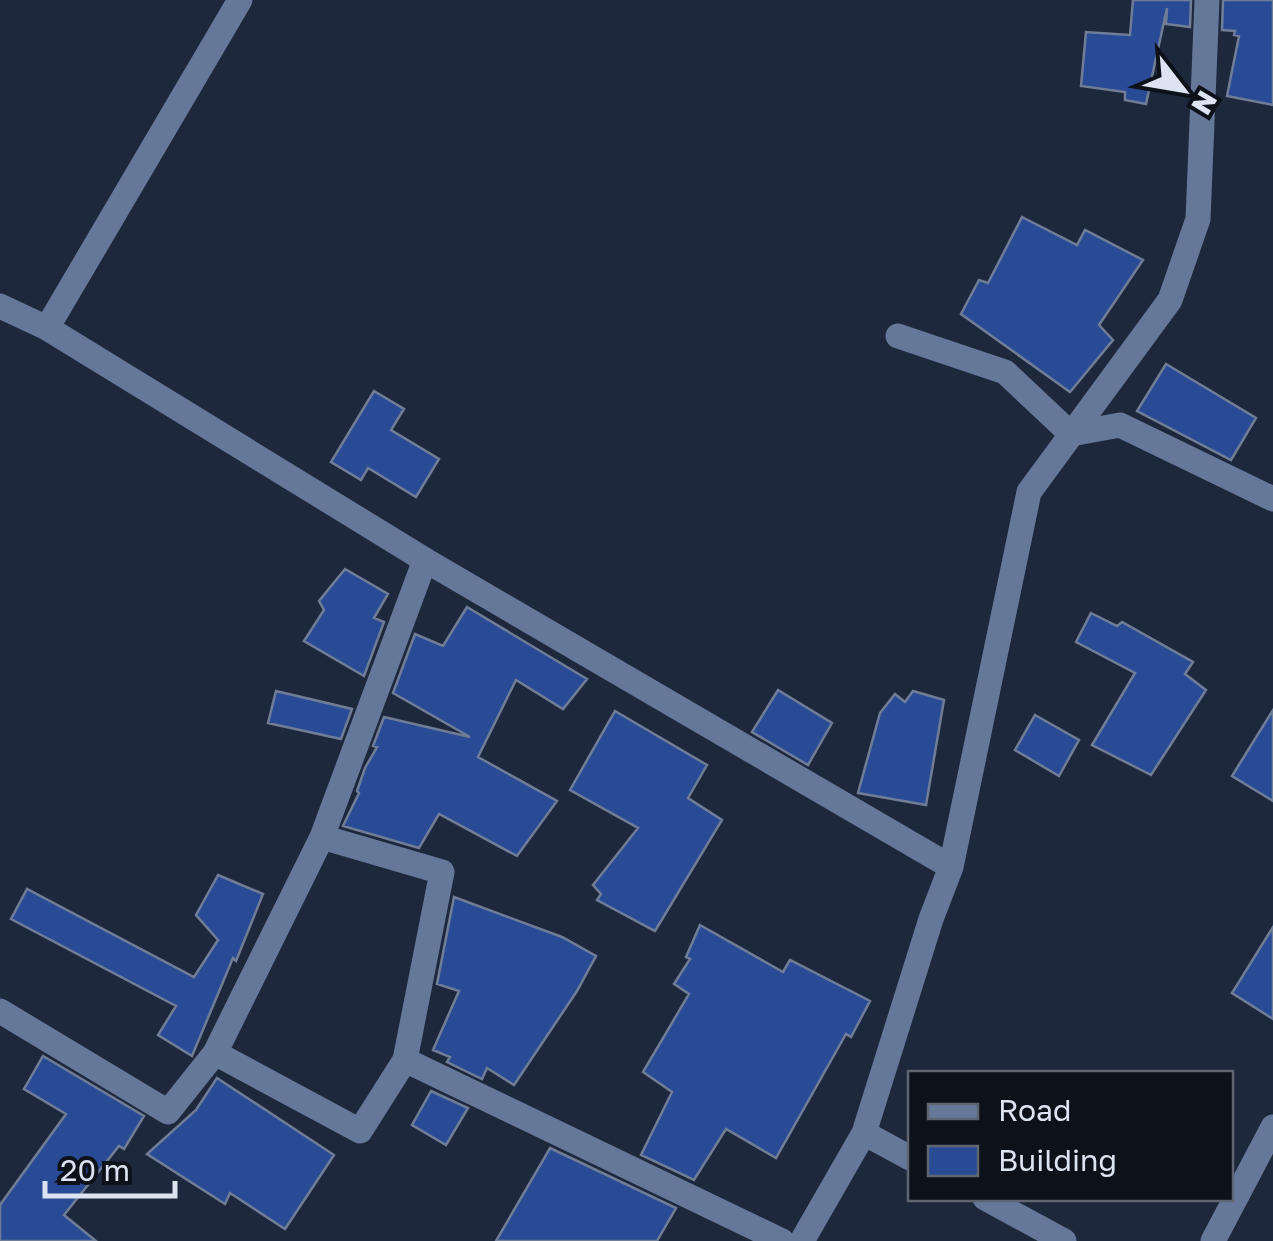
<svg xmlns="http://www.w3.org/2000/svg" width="1273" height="1241" font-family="'Golos Text',sans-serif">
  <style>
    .building { fill: #294b96; stroke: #707d96; stroke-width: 2.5 }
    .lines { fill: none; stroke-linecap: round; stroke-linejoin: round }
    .minor { stroke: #66789a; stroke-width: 25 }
  </style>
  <rect width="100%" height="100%" fill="#1e283d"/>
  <!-- building -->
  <path class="building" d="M 1133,0 L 1191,0 L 1190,27 L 1166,24 L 1167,8 L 1146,104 L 1125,100 L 1125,92 L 1081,86 L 1086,32 L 1130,35 Z
    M 1223,0 L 1273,0 L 1273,105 L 1227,96 L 1239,36 L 1234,35 L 1235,31 L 1222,30 Z
    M 1022,217 L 1077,245 L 1085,230 L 1143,260 L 1099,325 L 1113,340 L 1070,392 L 961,314 L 979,280 L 988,283 Z
    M 1166,364 L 1256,418 L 1231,460 L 1137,411 Z
    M 374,391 L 404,409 L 391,430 L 439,459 L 416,497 L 368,468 L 361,480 L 331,462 Z
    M 345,569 L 388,594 L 374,618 L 384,622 L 364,676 L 304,641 L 324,610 L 319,601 Z
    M 467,607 L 587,679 L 563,709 L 516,680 L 478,757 L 557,801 L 517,856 L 439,814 L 419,848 L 343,826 L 359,793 L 357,791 L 365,768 L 377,747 L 373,746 L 384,717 L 470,737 L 393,693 L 415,634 L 443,646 Z
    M 1091,613 L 1117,626 L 1122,622 L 1193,662 L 1185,674 L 1206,690 L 1151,775 L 1092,745 L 1135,673 L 1076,642 Z
    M 778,690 L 832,723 L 808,765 L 752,732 Z
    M 276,691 L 352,709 L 341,739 L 268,723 Z
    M 913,691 L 944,700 L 926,805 L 858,793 L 880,713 L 895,694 L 905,702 Z
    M 1273,710 L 1273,801 L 1232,776 Z
    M 615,711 L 707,765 L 688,798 L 722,820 L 655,931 L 597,900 L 601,894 L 593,885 L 638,828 L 570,790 Z
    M 1035,715 L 1079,740 L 1059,776 L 1015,750 Z
    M 218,875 L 263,894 L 236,961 L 233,958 L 192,1056 L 158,1035 L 176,1006 L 11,919 L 27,889 L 194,977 L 218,940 L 196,915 Z
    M 454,897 L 562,937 L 596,956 L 577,991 L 514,1085 L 487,1068 L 482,1079 L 447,1062 L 450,1057 L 433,1050 L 459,991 L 437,984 Z
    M 700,925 L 783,972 L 790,960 L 870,1001 L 851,1037 L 846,1034 L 776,1158 L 726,1129 L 694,1180 L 641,1155 L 672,1092 L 643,1072 L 689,994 L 674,984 L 690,959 L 686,957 Z
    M 1273,927 L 1273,1019 L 1232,993 Z
    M 43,1056 L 144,1116 L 124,1149 L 119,1146 L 64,1215 L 96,1241 L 0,1241 L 0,1205 L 66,1114 L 24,1089 Z
    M 217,1078 L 334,1155 L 285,1229 L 230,1193 L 225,1204 L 147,1154 L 196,1110 Z
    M 431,1091 L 468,1108 L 446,1145 L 412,1125 Z
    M 550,1148 L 676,1208 L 657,1241 L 496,1241 Z"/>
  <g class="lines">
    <!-- minor -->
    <path class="minor" d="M 0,306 L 47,328 L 425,560 L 951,867
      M 47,328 L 240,0
      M 898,336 L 1005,372 L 1071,434 L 1120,425 L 1273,499
      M 322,837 L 442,872 L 405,1060
      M 0,1011 L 168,1112 L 215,1053 L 322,837 L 425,560
      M 215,1053 L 360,1131 L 405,1060 L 782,1241
      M 864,1133 L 910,1158
      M 985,1198 L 1064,1241
      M 802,1241 L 864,1133 L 931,919 L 951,867 L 1029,492 L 1170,300 L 1198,219 L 1207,0
      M 1213,1241 L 1273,1127"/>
  </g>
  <!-- legend -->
  <rect x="908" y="1071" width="325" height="130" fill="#0c111a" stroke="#5f6570" stroke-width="2.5"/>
  <rect x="928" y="1104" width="50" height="15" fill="#66789a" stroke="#5f6570" stroke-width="2.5"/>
  <text x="998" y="1121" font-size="30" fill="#dce3f1">Road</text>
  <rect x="928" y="1146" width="50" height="30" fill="#294b96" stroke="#5f6570" stroke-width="2.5"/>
  <text x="998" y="1171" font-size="30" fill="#dce3f1">Building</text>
  <!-- north arrow -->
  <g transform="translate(1183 90) rotate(121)" stroke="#0c111a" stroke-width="8" paint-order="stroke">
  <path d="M0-8L18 38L0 25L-18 38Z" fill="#dce3f1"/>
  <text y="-15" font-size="28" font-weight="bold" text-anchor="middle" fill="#dce3f1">N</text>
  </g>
  <!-- scale -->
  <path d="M45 1181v15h130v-15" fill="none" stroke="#dce3f1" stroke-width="5"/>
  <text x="60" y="1181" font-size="30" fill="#dce3f1" stroke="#0c111a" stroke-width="8" paint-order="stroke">20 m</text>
</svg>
